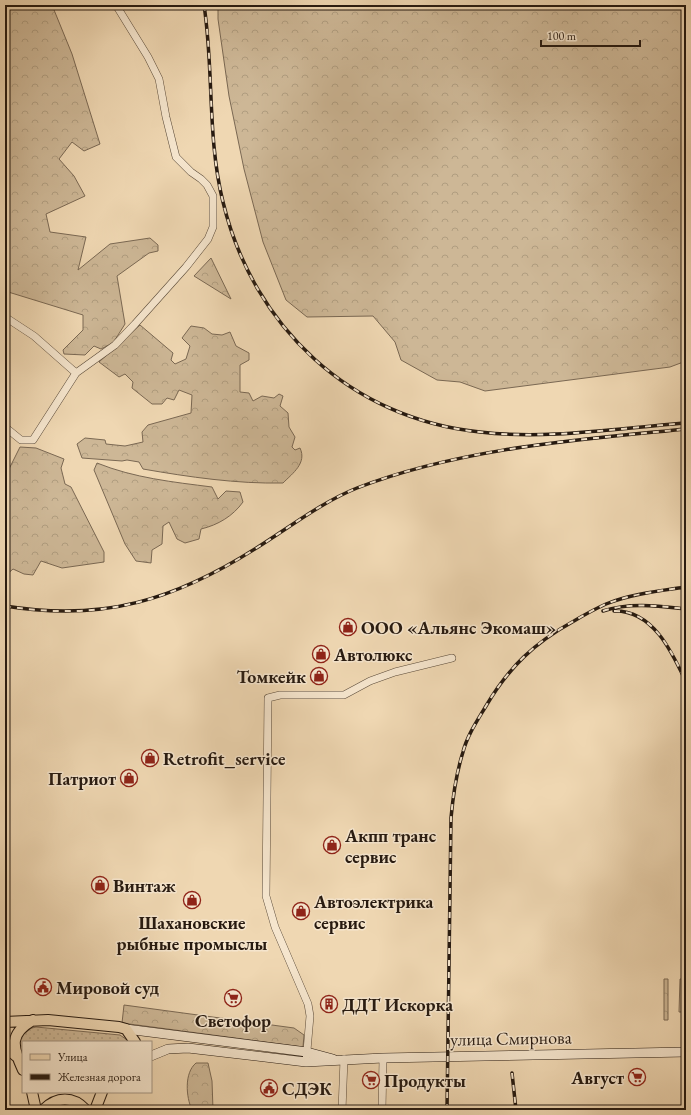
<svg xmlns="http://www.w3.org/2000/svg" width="691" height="1115" font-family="'EB Garamond',serif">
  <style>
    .grass { fill: url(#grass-dots); stroke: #7a6853 }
    .forest { fill: url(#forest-crowns); stroke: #7a6853 }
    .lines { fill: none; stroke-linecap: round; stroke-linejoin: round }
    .street-casing { stroke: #594938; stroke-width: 8 }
    .secondary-casing { stroke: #271a10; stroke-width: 10 }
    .primary-casing { stroke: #271a10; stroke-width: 12 }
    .street { stroke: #f5e5cd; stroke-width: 7 }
    .secondary { stroke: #f5e5cd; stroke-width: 9 }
    .primary { stroke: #efd7b2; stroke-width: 10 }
    .rail-casing { stroke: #271a10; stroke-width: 3.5 }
    .rail { stroke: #f5e5cd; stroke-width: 2; stroke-dasharray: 6; stroke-linecap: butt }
    .labels { text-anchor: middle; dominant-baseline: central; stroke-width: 3; stroke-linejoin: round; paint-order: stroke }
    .poi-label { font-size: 18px; font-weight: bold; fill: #271a10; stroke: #f5e5cd; text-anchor: start }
    .street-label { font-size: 18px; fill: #271a10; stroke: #f5e5cd }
  </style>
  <defs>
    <pattern id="grass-dots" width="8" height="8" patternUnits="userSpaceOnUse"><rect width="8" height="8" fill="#cdb796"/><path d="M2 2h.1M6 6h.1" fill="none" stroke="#b09d80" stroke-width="1.8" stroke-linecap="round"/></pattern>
    <pattern id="forest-crowns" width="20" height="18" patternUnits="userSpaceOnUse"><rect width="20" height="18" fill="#cdb796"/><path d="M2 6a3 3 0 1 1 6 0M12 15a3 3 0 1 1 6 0" fill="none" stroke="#b09d80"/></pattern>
  </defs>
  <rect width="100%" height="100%" fill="#efd7b2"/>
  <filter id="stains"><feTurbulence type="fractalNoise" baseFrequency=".005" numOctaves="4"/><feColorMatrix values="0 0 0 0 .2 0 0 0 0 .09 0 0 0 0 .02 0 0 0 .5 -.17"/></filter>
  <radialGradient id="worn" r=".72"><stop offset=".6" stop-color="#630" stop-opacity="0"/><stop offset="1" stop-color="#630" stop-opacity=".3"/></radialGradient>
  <!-- grass -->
  <path class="grass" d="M 36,1027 L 120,1035 L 130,1042 L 23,1042 L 23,1058 L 19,1049 L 20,1031 Z"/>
  <!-- forest -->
  <path class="forest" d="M 5,5 L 52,5 L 72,54 L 100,144 L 84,151 L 72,142 L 59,159 L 74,176 L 85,196 L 46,214 L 50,232 L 86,237 L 78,270 L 110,244 L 150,238 L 158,245 L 158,251 L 149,253 L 117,276 L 125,324 L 113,343 L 101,349 L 94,346 L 85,355 L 64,354 L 63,350 L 83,330 L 83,315 L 5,291 Z
    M 218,5 L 686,5 L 686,361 L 670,367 L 485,391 L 460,382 L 437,380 L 401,360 L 395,342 L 373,316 L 307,317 L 286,300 L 263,242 L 244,169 L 229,96 L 218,19 Z
    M 211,258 L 231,299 L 194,276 Z
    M 140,325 L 173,353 L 171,360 L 175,364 L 186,359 L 190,346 L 182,338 L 191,326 L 204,328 L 212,334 L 222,335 L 230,332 L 236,346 L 249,353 L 249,360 L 240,365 L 240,392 L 249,393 L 253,401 L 262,396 L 274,398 L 279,394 L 283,396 L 280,406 L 288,413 L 289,427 L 295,437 L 292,447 L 295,450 L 300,448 C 307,463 293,473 283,483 C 237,484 189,477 143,469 L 139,462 L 127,460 L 122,461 L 82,458 L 77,444 L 85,438 L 105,440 L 106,444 L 125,446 L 143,442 L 142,432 L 148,425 L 191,413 L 192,395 L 179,390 L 174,400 L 167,398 L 162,404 L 152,404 L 132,388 L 133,382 L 125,374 L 119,377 L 99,362 Z
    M 20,447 L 36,448 L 64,459 L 61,468 L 65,484 L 71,487 L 104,552 L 104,562 L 62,568 L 41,561 L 33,575 L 24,574 L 13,569 L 5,576 L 5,477 Z
    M 97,463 C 134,478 173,482 212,487 L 218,499 L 226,491 L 240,492 L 243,502 C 233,516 218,525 201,529 L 199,539 L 185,543 L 177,539 L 169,522 L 163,526 L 162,544 L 152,550 L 151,563 L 136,561 L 125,544 L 94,470 Z
    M 664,979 L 668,979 L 668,1020 L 664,1020 Z
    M 680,979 L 686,979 L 686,1012 L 679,1012 Z
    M 124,1005 L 294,1028 L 304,1035 L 303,1047 L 122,1023 Z
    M 196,1063 L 208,1063 L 212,1081 L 213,1110 L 192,1110 C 186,1097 184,1073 196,1063 Z"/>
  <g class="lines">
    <!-- street casing -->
    <g class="street-casing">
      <path id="street" d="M 5,317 L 34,336 L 76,373
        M 5,427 L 21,440 L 33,440 L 76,373 L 115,345 L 135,324 L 186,267 L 208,239 L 213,227 L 213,196 L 207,185 L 201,179 L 191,172 L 176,157 L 166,117 L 159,79 L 148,57 L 116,5
        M 306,1062 L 310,1016 L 308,1004 L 275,927 L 266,896 L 268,698 L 280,695 L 344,695 L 370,681 L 395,672 L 452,658
        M 342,1110 L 344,1059
        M 382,1110 L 383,1058"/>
    </g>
    <!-- secondary casing -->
    <g class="secondary-casing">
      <path id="secondary" d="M 126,1029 L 307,1052 L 333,1059
        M 151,1056 L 168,1049 L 188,1048 L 306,1062 L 383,1058 L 686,1052"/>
    </g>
    <!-- primary casing -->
    <g class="primary-casing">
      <path id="primary" d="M 5,1022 L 48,1020 L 119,1027 L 126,1029 L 135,1042
        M 5,1047 L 17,1057
        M 23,1070 C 12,1046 9,1034 33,1020
        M 32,1092 L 36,1110
        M 43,1110 C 57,1096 73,1096 86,1110
        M 95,1110 L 102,1092"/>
    </g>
    <!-- street -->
    <use href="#street" class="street"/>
    <!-- secondary -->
    <use href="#secondary" class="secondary"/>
    <!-- primary -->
    <use href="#primary" class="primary"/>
    <!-- rail casing -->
    <g class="rail-casing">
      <path id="rail" d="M 204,5 C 214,70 207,138 223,202 C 253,327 351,419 480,432 C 548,440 618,428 686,423
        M 5,606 C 104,622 175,600 258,547 C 290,527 322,502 357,488 C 461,448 576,440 686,429
        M 603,611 C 630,602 659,606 686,609
        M 614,611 C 653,610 672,652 686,682
        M 512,1073 L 516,1110
        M 447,1110 L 451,818 C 453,796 456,774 463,752 C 467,736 477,721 486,706 C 509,667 534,643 574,621 C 584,615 595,609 606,604 C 631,594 659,591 686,587"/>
    </g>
    <!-- rail -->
    <use href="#rail" class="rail"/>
  </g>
  <!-- icons -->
  <defs>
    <g id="shop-ring" transform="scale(0.9)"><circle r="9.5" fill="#f5e5cd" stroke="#8f2418" stroke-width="1.5"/><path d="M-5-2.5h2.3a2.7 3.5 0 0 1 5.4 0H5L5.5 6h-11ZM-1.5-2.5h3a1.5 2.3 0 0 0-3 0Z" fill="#8f2418"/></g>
    <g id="civic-ring" transform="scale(0.9)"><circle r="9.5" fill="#f5e5cd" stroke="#8f2418" stroke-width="1.5"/><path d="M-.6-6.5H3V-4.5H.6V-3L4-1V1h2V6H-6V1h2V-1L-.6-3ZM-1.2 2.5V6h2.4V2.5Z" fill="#8f2418"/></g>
    <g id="supermarket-ring" transform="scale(0.9)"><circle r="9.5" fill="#f5e5cd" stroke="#8f2418" stroke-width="1.5"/><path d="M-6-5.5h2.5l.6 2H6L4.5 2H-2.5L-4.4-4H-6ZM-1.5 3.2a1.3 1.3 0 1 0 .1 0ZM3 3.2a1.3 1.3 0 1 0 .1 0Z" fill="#8f2418"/></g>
    <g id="building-ring" transform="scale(0.9)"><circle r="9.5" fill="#f5e5cd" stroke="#8f2418" stroke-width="1.5"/><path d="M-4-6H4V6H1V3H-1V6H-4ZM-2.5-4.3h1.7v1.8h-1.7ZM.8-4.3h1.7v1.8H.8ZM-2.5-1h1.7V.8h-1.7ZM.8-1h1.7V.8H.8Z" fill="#8f2418"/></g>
  </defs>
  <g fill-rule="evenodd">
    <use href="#shop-ring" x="348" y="627"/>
    <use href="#shop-ring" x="321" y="654"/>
    <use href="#shop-ring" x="319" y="676"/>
    <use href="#shop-ring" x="150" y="758"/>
    <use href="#shop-ring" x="129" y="778"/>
    <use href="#shop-ring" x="332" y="845"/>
    <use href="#shop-ring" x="100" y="885"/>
    <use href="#shop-ring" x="192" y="900"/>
    <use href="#shop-ring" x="301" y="911"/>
    <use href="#civic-ring" x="43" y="987"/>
    <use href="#supermarket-ring" x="233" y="998"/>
    <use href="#building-ring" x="329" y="1004"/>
    <use href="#supermarket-ring" x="637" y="1077"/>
    <use href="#supermarket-ring" x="371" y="1080"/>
    <use href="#civic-ring" x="269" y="1088"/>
  </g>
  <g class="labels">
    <!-- poi labels -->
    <g class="poi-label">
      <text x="361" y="627">ООО «Альянс Экомаш»</text>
      <text x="334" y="654">Автолюкс</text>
      <text x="306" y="676" text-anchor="end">Томкейк</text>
      <text x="163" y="758">Retrofit_service</text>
      <text x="116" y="778" text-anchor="end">Патриот</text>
      <text x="345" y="835">Акпп транс<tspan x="345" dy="21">сервис</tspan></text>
      <text x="113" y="885">Винтаж</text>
      <text x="314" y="901">Автоэлектрика<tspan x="314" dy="21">сервис</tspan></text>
      <text x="192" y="922" text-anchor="middle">Шахановские<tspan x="192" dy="21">рыбные промыслы</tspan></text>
      <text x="56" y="987">Мировой суд</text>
      <text x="342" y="1004">ДДТ Искорка</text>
      <text x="233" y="1020" text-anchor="middle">Светофор</text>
      <text x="624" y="1077" text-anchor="end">Август</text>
      <text x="384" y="1080">Продукты</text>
      <text x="282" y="1088">СДЭК</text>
    </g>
    <!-- street labels -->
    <g class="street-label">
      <text transform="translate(511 1038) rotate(-1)">улица Смирнова</text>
    </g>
  </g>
  <!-- margin -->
  <rect width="691" height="1115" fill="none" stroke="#efd7b2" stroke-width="20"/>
  <rect x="6" y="6" width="679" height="1103" fill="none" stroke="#271a10" stroke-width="2"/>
  <rect x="10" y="10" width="671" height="1095" fill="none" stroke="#271a10"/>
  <!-- legend -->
  <rect x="22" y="1041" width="130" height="52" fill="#f5e5cd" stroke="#a39481"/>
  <rect x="30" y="1054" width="20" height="6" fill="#efd7b2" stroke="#a39481"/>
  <text x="58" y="1061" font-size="12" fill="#271a10">Улица</text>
  <rect x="30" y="1074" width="20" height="6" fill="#271a10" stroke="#a39481"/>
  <text x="58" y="1081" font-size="12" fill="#271a10">Железная дорога</text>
  <!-- scale -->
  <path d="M541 40v6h99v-6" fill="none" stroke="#271a10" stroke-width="2"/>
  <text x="547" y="40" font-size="12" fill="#271a10" stroke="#f5e5cd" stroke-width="3" paint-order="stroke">100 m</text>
  <rect width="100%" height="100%" filter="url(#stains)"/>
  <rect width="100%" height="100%" fill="url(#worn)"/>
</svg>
